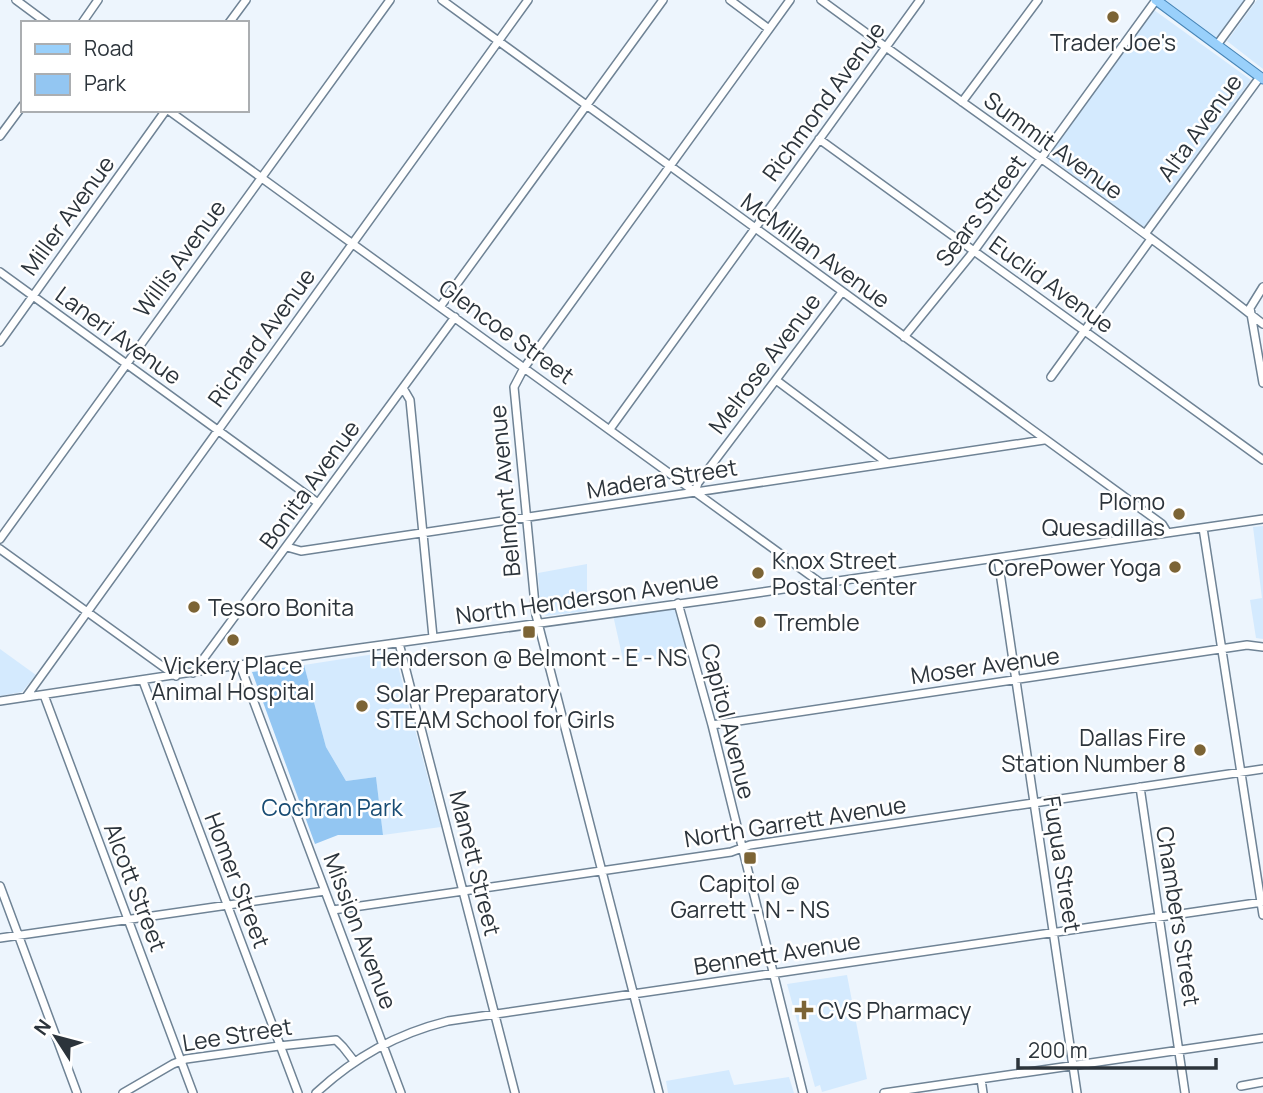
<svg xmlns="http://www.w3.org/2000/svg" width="1263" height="1093" font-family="Manrope,sans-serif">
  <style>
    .built { fill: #d4eafe }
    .green { fill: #93c6f2 }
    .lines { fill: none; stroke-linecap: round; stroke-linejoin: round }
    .minor-casing { stroke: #6f8395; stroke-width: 10 }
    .major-casing { stroke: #4785b6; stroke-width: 11 }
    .minor { stroke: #fff; stroke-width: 7 }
    .major { stroke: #99d0fb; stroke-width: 9 }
    .poi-dot { fill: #7c6435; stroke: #fff; stroke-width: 2.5 }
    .labels { text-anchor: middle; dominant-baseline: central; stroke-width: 5; stroke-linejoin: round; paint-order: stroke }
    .poi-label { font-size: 23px; fill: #2c343b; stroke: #fff; text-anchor: start }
    .street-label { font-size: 23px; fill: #2c343b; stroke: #fff }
    .park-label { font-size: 23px; fill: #184c74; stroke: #fff }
  </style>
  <rect width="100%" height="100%" fill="#edf5fd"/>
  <!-- built -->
  <path class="built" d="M 1164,0 L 1246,0 L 1220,35 L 1214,38 Z
    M 1257,0 L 1263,0 L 1263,69 L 1227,41 Z
    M 1154,10 L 1251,80 L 1144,227 L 1047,156 Z
    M 1263,526 L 1263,639 L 1256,638 L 1250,600 L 1262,598 L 1253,527 Z
    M 587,564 L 587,611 L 546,616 L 541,612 L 538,573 Z
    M 671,608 L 676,610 L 688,654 L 624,664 L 613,615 Z
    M 0,649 L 36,675 L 22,692 L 0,696 Z
    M 394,651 L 441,827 L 383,835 L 376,777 L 346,781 L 326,747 L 304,665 Z
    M 847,975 L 867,1079 L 822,1092 L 820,1085 L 815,1087 L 787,984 Z
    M 729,1070 L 734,1085 L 789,1077 L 794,1093 L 668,1093 L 666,1081 Z"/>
  <!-- green -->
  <path class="green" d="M 304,665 L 326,747 L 346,781 L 376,777 L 383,835 L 338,835 L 315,844 L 252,672 Z"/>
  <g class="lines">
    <!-- minor casing -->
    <g class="minor-casing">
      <path id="minor" d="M 16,0 L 47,23
        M 442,0 L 1133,503 L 1162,524 L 1167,532
        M 730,0 L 769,29
        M 821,0 C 968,108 1120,211 1263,324
        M 82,23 L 98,0
        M 229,23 L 246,0
        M 1217,45 L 1250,0
        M 962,102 L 1038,0
        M 168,110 L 822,584
        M 0,136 L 23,105
        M 819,139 L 1263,460
        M 1145,234 L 1260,77
        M 0,272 L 318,503
        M 1263,287 L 1250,308 L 1263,383
        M 440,307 L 663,0
        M 904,337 L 974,251 L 1156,0
        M 0,342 L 166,110
        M 1051,377 L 1151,239
        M 776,380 L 886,462
        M 403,388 L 410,400 L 433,637
        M 610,429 L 920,0
        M 695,492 L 698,483 L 842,292
        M 1203,528 L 1263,915
        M 0,539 L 390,0
        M 287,547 L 301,551 L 1044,440
        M 0,549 L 176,676
        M 998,559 L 1077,1093
        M 678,603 L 712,725 L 803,1093
        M 399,643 L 515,1093
        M 240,665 L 401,1093
        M 193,673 L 455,317
        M 143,681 L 298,1093
        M 44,695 L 193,1093
        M 26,697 L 528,0
        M 0,701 L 266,661 L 715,599 L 1263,519
        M 712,725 L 1247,645 L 1263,647
        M 1140,787 L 1185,1093
        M 0,886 L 77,1093
        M 333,910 L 731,852 L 750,845 L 1263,769
        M 0,938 L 325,891
        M 981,1079 L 983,1093
        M 1241,1086 L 1263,1082
        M 123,1093 L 173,1064 L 186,1059 L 279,1046 L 336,1040 L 343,1047 L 354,1061
        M 316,1093 C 355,1057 396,1034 448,1021 L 1263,902
        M 659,1093 L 536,615 L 514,387 L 524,368 L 790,0
        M 884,1093 L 1263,1038"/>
    </g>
    <!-- major casing -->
    <g class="major-casing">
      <path id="major" d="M 1156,0 L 1263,79"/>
    </g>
    <!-- minor -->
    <use href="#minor" class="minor"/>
    <!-- major -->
    <use href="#major" class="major"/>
  </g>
  <!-- markers -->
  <g class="poi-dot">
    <circle cx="1113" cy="17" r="7"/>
    <circle cx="1179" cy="514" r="7"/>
    <circle cx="1175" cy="567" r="7"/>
    <circle cx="758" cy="573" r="7"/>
    <circle cx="194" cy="607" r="7"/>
    <circle cx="760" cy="622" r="7"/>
    <rect x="522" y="625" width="14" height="14" rx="3.5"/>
    <circle cx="233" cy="640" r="7"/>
    <circle cx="362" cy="706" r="7"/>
    <circle cx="1200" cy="750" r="7"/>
    <rect x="743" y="851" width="14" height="14" rx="3.5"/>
    <path d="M800.5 999.5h7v7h7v7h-7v7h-7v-7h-7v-7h7z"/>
  </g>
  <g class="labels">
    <!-- poi labels -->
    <g class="poi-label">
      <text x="1113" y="42" text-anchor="middle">Trader Joe's</text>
      <text x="1165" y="501" text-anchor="end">Plomo<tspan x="1165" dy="26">Quesadillas</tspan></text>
      <text x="772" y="560">Knox Street<tspan x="772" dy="26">Postal Center</tspan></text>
      <text x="1161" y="567" text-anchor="end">CorePower Yoga</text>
      <text x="208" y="607">Tesoro Bonita</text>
      <text x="774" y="622">Tremble</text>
      <text x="529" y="657" text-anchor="middle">Henderson @ Belmont - E - NS</text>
      <text x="233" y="665" text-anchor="middle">Vickery Place<tspan x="233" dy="26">Animal Hospital</tspan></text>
      <text x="376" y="693">Solar Preparatory<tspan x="376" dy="26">STEAM School for Girls</tspan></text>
      <text x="1186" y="737" text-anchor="end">Dallas Fire<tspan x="1186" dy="26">Station Number 8</tspan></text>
      <text x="750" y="883" text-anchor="middle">Capitol @<tspan x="750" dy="26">Garrett - N - NS</tspan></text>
      <text x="818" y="1010">CVS Pharmacy</text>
    </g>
    <!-- street labels -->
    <g class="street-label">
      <text transform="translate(823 101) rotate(-54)">Richmond Avenue</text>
      <text transform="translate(1199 127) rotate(-54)">Alta Avenue</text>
      <text transform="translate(1054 145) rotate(36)">Summit Avenue</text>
      <text transform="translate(980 210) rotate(-53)">Sears Street</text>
      <text transform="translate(67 215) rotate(-54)">Miller Avenue</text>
      <text transform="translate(816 250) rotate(36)">McMillan Avenue</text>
      <text transform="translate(179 258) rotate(-54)">Willis Avenue</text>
      <text transform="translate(1052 284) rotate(36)">Euclid Avenue</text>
      <text transform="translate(507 331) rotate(36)">Glencoe Street</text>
      <text transform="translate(119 335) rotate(36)">Laneri Avenue</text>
      <text transform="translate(261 337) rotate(-54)">Richard Avenue</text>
      <text transform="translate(764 363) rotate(-53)">Melrose Avenue</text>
      <text transform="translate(662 478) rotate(-9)">Madera Street</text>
      <text transform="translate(309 484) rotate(-54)">Bonita Avenue</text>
      <text transform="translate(504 491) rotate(-95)">Belmont Avenue</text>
      <text transform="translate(587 597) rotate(-8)">North Henderson Avenue</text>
      <text transform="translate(985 665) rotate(-8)">Moser Avenue</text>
      <text transform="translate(729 721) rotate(76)">Capitol Avenue</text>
      <text transform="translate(795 821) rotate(-9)">North Garrett Avenue</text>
      <text transform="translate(476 863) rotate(76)">Manett Street</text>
      <text transform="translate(1063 864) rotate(81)">Fuqua Street</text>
      <text transform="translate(238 880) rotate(69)">Homer Street</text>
      <text transform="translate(136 887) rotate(69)">Alcott Street</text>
      <text transform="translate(1179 916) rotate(81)">Chambers Street</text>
      <text transform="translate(361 931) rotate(69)">Mission Avenue</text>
      <text transform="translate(777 953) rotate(-9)">Bennett Avenue</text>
      <text transform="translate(237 1034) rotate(-9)">Lee Street</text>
    </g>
    <!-- park labels -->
    <g class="park-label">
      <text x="332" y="807">Cochran Park</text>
    </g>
  </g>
  <!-- legend -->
  <rect x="21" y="21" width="228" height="91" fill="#ffffff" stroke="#abaeb1" stroke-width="2"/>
  <rect x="35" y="44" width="35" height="10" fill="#99d0fb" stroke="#abaeb1" stroke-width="2"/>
  <text x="84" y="56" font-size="21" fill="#2c343b">Road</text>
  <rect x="35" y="74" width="35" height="21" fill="#93c6f2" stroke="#abaeb1" stroke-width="2"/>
  <text x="84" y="91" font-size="21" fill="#2c343b">Park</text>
  <!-- north arrow -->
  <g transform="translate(56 1037) rotate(306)" stroke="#ffffff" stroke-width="5" paint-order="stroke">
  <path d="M0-5L12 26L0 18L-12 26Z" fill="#2c343b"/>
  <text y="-10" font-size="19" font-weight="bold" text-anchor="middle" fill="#2c343b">N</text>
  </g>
  <!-- scale -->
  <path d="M1018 1058v10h198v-10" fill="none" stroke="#2c343b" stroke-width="3.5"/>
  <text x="1028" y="1058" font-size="21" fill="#2c343b" stroke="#ffffff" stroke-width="5" paint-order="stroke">200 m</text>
</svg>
